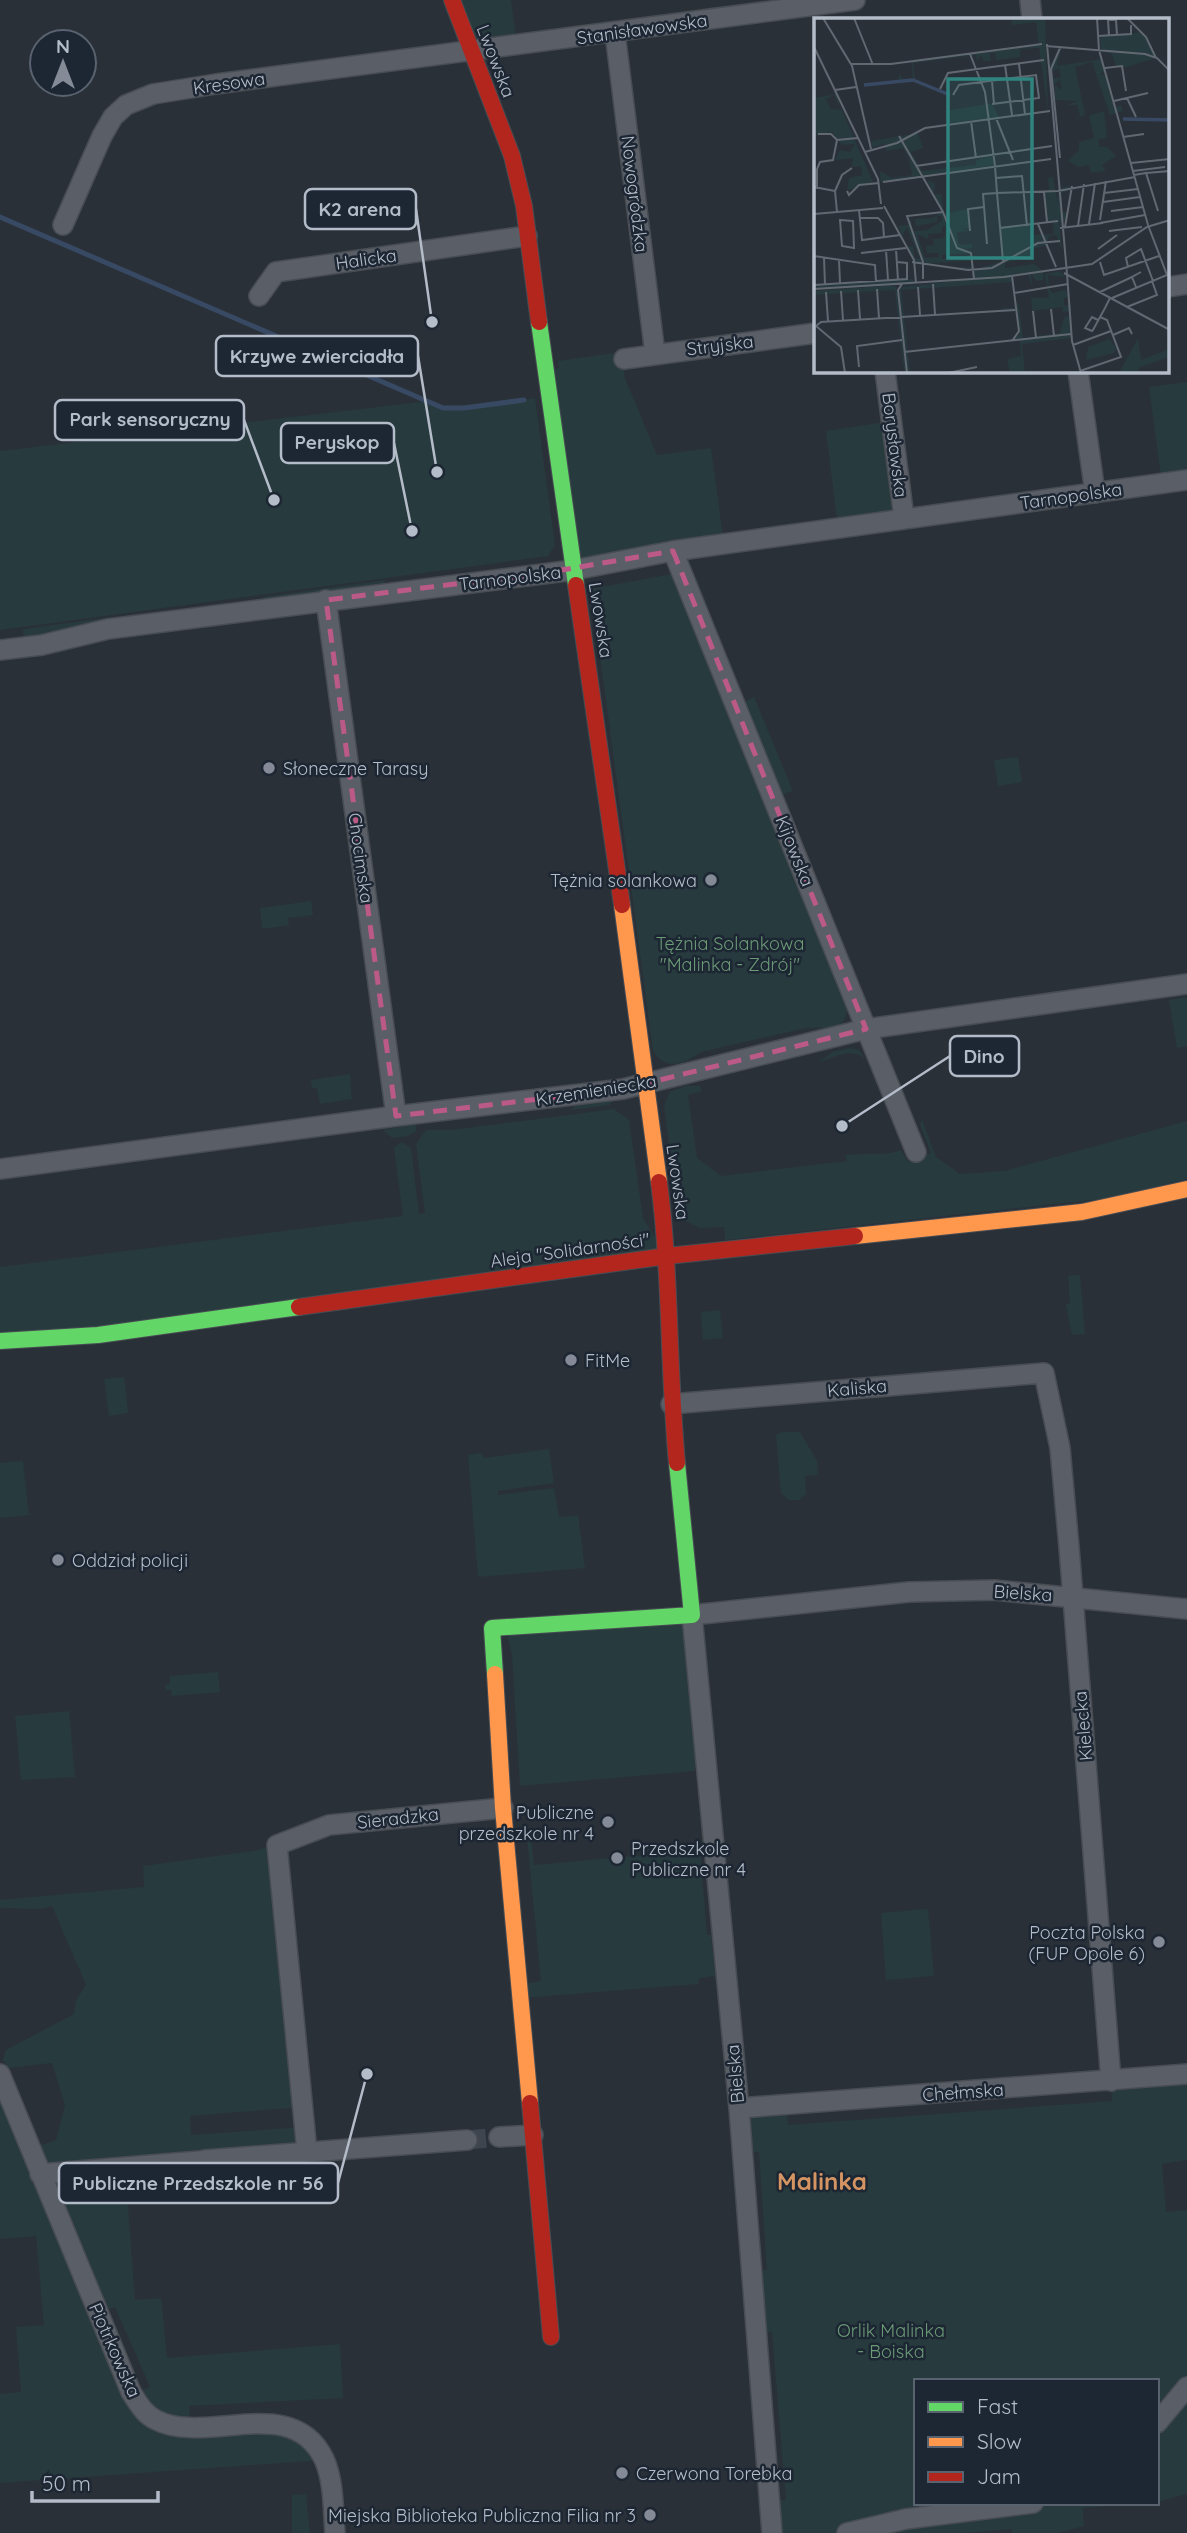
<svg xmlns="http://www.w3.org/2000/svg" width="1187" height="2533" font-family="Quicksand,sans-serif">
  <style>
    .green { fill: #273a3e; fill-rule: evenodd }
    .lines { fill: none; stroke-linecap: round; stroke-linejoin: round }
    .stream { stroke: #384963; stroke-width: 5 }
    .street-tunnel { stroke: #3f454e; stroke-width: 19; stroke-dasharray: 19 10; stroke-linecap: butt }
    .street-casing { stroke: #484c53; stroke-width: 22 }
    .fast-casing { stroke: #484c53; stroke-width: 18 }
    .slow-casing { stroke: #484c53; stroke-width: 18 }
    .jam-casing { stroke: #484c53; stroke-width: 18 }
    .street { stroke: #5a5e66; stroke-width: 19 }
    .fast { stroke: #63d668; stroke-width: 16 }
    .slow { stroke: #ff974d; stroke-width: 16 }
    .jam { stroke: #b3261e; stroke-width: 16 }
    .marked { fill: none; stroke: #bc5a87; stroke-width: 5; stroke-dasharray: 14 9; stroke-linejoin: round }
    .poi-dot { fill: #848b96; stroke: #1d2633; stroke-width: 2.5 }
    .labels { text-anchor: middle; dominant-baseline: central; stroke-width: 5; stroke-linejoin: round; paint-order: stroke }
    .street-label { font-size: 18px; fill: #b4bcc9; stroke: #1d2633 }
    .poi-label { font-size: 18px; fill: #b4bcc9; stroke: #1d2633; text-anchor: start }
    .park-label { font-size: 18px; fill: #6b9a76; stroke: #1d2633 }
    .district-label { font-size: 24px; font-weight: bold; fill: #d59563; stroke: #1d2633 }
    .inset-river { fill: none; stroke: #384963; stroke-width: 3.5 }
    .inset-road { fill: none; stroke: #616872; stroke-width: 2 }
    .view { fill: #308480; fill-opacity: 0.15; stroke: #308480; stroke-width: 3.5 }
    .inset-edge { fill: none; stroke: #b4bcc9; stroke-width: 3.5 }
    .leader { fill: none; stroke: #b4bcc9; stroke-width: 2.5 }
    .callout-dot { fill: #b4bcc9; stroke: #1d2633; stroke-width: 2.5 }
    .callout { fill: #1d2633; stroke: #b4bcc9; stroke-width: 2.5 }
    .callout-label { font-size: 19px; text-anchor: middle; font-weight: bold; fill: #b4bcc9 }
  </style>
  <rect width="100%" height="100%" fill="#2a3038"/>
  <!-- green -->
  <path class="green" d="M 452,0 L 511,0 L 517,46 L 471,51 Z
    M 627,351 L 624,376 L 657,455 L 711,448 L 724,544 L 574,570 L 545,371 L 559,368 L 558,361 Z
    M 1187,382 L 1187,480 L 1162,484 L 1149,387 Z
    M 535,398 L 555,545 L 548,556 L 0,630 L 0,451 L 429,401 C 462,415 500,403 535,398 Z
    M 892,421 L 904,518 L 838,527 L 826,431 Z
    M 672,574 L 848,1007 L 844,1021 L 837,1027 L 806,1028 L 701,1052 C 683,1064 667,1072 653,1051 L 591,589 Z
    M 386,580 L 378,589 L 271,602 L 262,597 Z
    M 112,617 L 106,625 L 24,641 L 23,629 Z
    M 754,697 L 793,791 L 782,795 L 744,702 Z
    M 1018,757 L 1022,782 L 998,786 L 994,760 Z
    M 311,901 L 313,915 L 288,918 L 289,925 L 262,929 L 260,908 Z
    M 1187,997 L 1187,1046 L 1177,1048 L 1169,1000 Z
    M 849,1048 L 859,1050 L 866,1060 C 852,1046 835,1057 817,1063 L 833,1052 Z
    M 350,1074 L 352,1099 L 320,1104 L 317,1088 L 312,1088 L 311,1080 Z
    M 685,1086 L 700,1086 L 702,1091 L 688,1095 L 697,1158 L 721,1176 L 847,1161 L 845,1155 C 862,1153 888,1156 901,1150 L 908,1162 L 931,1153 L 920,1125 L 922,1119 L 936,1157 L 960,1174 L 1004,1171 L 1187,1121 L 1187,1179 L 1111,1198 L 725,1240 L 724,1227 L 700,1228 L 679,1218 L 664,1106 L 670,1092 Z
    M 614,1098 L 610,1105 L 572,1110 L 576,1103 Z
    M 614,1109 L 629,1120 L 643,1218 L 667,1256 L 0,1342 L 0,1267 L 403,1216 L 394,1148 L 401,1142 L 411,1148 L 419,1214 L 425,1213 L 416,1144 L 426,1130 L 451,1130 Z
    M 416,1124 L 416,1131 L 408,1136 L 392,1138 L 383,1130 Z
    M 1080,1275 L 1085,1334 L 1072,1335 L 1066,1304 L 1070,1303 L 1068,1276 Z
    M 720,1310 L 723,1338 L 703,1340 L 701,1312 Z
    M 124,1377 L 128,1413 L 109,1416 L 104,1379 Z
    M 782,1432 L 800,1432 L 817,1461 L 818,1475 L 805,1476 L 806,1494 L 799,1500 L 789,1500 L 781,1493 L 776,1435 Z
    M 549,1449 L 554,1483 L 498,1491 L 498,1495 L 554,1488 L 559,1517 L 578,1515 L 585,1568 L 478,1577 L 468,1455 L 482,1453 L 484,1458 Z
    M 23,1461 L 29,1515 L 0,1518 L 0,1463 Z
    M 693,1620 L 704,1737 L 694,1771 L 520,1786 L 512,1656 L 507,1633 Z
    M 218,1672 L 220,1692 L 172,1696 L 171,1690 L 166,1690 L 165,1685 L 170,1684 L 170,1676 Z
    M 69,1711 L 75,1777 L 21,1780 L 15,1716 Z
    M 527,1837 L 531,1837 L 534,1865 L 700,1850 L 707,1935 L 711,1935 L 715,1976 L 699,1978 L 698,1984 L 522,1998 L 521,1984 L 541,1981 Z
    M 277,1845 L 302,2107 L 190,2116 L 191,2135 L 304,2127 L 307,2152 L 125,2167 L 135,2300 L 161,2298 L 167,2358 L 340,2344 L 343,2398 L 189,2406 L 190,2425 L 278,2424 L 324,2460 L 0,2483 L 0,2394 L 21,2392 L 16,2327 L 44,2325 L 36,2236 L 0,2239 L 0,2074 L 30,2149 L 56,2140 L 65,2105 L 52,2063 L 9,2068 L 3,2060 L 6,2050 L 74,2014 L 76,2000 L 86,1985 L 52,1906 C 35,1912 18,1907 0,1908 L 0,1900 L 144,1887 L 143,1866 L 253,1851 ZM 115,2307 L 150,2387 L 132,2394 L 99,2314 Z
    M 928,1909 L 934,1976 L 886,1980 L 881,1913 Z
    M 1187,2074 L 1187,2160 L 1162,2164 L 1166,2212 L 1187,2210 L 1187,2494 L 1157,2502 L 1157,2381 L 916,2381 L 916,2503 L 1146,2503 L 1083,2508 L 1084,2526 L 1057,2533 L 1012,2533 L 1012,2529 L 965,2533 L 772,2533 L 769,2501 L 786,2500 L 772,2332 L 755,2333 L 750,2271 L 767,2270 L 759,2152 L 742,2152 L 739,2108 L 786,2105 L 788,2125 L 1112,2101 L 1111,2081 Z
    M 306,2494 L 310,2533 L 292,2533 L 292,2495 Z"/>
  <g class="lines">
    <!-- stream -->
    <path class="stream" d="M 0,217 L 443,408 L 464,408 L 524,400"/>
    <!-- street-tunnel -->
    <path class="street-tunnel" d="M 467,2140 L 499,2137"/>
    <!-- street casing -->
    <g class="street-casing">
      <path id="street" d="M 1030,0 L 1032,19
        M 615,33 L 655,354
        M 63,225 L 102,136 L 113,117 L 126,105 L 153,94 L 216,84 L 855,0
        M 1168,287 L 1187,284
        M 259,296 L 276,272 L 527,236
        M 624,359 L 816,333
        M 885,371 L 904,518
        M 1078,371 L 1095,493
        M 673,551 L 916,1152
        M 326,600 L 396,1116
        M 0,650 L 42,645 L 108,629 L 574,570 L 673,551 L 1187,480
        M 0,1169 L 396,1116 L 623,1089 L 866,1029 L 1187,984
        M 671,1404 L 1044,1373 L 1060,1448 L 1069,1547 L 1111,2081
        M 0,2074 L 131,2392 C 138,2403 144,2414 156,2420 C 207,2446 292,2392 324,2459 C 334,2481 333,2509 335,2533
        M 739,2108 L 1187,2074
        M 499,2137 L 533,2135
        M 307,2152 L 277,1845 L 329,1825 L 503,1808
        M 205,2160 L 467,2140
        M 40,2174 L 200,2161
        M 1157,2423 L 1187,2387
        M 772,2533 L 739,2108 L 692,1615 L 909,1592 L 994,1590 L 1187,1609
        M 847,2533 L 906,2519 L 1033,2503"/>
    </g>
    <!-- fast casing -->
    <g class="fast-casing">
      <path id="fast" d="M 539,322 L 576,585
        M 0,1341 L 98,1335 L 299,1307
        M 495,1674 L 492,1628 L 692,1615 L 677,1463"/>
    </g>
    <!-- slow casing -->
    <g class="slow-casing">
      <path id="slow" d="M 622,905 L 659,1182
        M 855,1236 L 1082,1212 L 1187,1189
        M 495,1674 L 503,1808 L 530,2103"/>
    </g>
    <!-- jam casing -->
    <g class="jam-casing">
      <path id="jam" d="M 452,0 L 512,156 L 524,206 L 539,322
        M 576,585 L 622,905
        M 659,1182 C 671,1275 668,1369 677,1463
        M 299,1307 L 667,1256 L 855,1236
        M 530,2103 L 551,2337"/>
    </g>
    <!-- street -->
    <use href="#street" class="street"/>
    <!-- fast -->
    <use href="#fast" class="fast"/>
    <!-- slow -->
    <use href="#slow" class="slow"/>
    <!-- jam -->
    <use href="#jam" class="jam"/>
  </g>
  <!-- marked area -->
  <path class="marked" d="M 673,551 L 866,1029 L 623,1089 L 396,1116 L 326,600 L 544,573 Z"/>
  <!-- markers -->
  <g class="poi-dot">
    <circle cx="269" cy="768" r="7"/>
    <circle cx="711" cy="880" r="7"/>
    <circle cx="571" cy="1360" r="7"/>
    <circle cx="58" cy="1560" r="7"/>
    <circle cx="608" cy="1822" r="7"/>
    <circle cx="617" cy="1858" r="7"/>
    <circle cx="1159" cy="1942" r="7"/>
    <circle cx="622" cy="2473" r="7"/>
    <circle cx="650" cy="2515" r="7"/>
  </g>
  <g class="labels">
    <!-- street labels -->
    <g class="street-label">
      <text transform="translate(642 29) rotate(-8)">Stanisławowska</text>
      <text transform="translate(496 61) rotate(69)">Lwowska</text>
      <text transform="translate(229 83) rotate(-8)">Kresowa</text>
      <text transform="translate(635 194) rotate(83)">Nowogródzka</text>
      <text transform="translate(366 259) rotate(-8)">Halicka</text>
      <text transform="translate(720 345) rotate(-7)">Stryjska</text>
      <text transform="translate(895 445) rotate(83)">Borysławska</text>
      <text transform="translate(1071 496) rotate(-8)">Tarnopolska</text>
      <text transform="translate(510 578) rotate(-7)">Tarnopolska</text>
      <text transform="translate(601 620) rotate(81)">Lwowska</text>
      <text transform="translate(795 851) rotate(68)">Kijowska</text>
      <text transform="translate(361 858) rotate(82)">Chocimska</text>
      <text transform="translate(596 1090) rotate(-9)">Krzemieniecka</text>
      <text transform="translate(678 1182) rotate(82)">Lwowska</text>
      <text transform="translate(570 1250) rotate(-8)">Aleja "Solidarności"</text>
      <text transform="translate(857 1388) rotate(-5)">Kaliska</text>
      <text transform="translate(1023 1593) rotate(4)">Bielska</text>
      <text transform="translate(1083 1726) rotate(-95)">Kielecka</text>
      <text transform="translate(398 1818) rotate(-6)">Sieradzka</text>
      <text transform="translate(735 2074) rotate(-95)">Bielska</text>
      <text transform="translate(963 2092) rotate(-4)">Chełmska</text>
      <text transform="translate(115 2350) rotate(66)">Piotrkowska</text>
    </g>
    <!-- poi labels -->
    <g class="poi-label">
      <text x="283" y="768">Słoneczne Tarasy</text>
      <text x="697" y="880" text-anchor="end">Tężnia solankowa</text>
      <text x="585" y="1360">FitMe</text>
      <text x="72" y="1560">Oddział policji</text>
      <text x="594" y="1812" text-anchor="end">Publiczne<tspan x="594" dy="21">przedszkole nr 4</tspan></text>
      <text x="631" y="1848">Przedszkole<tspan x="631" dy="21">Publiczne nr 4</tspan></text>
      <text x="1145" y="1932" text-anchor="end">Poczta Polska<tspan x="1145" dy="21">(FUP Opole 6)</tspan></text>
      <text x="636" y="2473">Czerwona Torebka</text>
      <text x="636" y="2515" text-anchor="end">Miejska Biblioteka Publiczna Filia nr 3</text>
    </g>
    <!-- park labels -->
    <g class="park-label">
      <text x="730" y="943">Tężnia Solankowa<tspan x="730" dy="21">"Malinka - Zdrój"</tspan></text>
      <text x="891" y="2330">Orlik Malinka<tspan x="891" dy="21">- Boiska</tspan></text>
    </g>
    <!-- district labels -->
    <g class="district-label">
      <text x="822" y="2181">Malinka</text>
    </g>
  </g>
  <!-- overview -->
  <g transform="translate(814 18)">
    <rect width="355" height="355" fill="#2a3038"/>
    <path d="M 197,0 L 231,0 L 234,93 L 225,30 L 206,31 L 206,39 L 182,42 L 181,35 L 176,35 L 177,43 L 170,43 L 166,37 L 163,44 L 162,37 L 99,45 L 101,61 L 85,63 L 85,55 L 89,62 L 99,61 L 97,43 L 225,27 L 222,4 L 198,7 ZM 328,14 L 342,40 L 309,50 L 302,48 L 298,36 L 287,33 L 286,19 ZM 247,31 L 243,48 L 288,41 L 291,53 L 285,57 L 292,56 L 302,89 L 307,87 L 309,93 L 296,97 L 278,44 L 261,49 L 271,97 L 257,102 L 266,98 L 263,87 L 253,87 L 264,83 L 241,82 L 241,67 L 248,72 L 246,62 L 240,66 L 239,61 L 247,59 L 245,50 L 238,54 L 236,47 ZM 23,76 L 26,90 L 20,77 L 12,81 L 17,91 L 28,92 L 59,164 L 38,171 L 33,171 L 35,160 L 48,157 L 47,148 L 38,149 L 39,140 L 21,142 L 26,132 L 36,134 L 41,126 L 28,127 L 18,114 L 3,117 L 0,124 L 0,80 ZM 174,86 L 178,86 L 185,99 L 133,105 L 131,93 ZM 290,93 L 293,119 L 284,122 L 286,129 L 293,129 L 302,138 L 288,147 L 292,153 L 277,155 L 275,147 L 265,149 L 254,143 L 265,132 L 265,124 L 280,120 L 275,98 ZM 104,115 L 109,130 L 97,134 L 108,153 L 162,147 L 162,142 L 178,138 L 180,147 L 67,165 L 66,153 L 78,160 L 98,157 L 95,140 L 89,130 L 72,133 L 71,126 L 58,129 L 57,123 ZM 239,159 L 244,186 L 244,170 L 258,168 L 257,172 L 246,175 L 248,195 L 254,194 L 253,202 L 248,203 L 250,209 L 245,203 L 248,232 L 242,217 L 235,218 L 233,227 L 219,231 L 220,237 L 191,245 L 191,250 L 220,246 L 230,254 L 229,262 L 222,263 L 217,256 L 219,271 L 214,256 L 198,258 L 199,264 L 87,272 L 96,355 L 91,355 L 89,345 L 81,272 L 0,277 L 0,273 L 67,268 L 0,271 L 0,267 L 100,261 L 99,267 L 80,266 L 85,278 L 86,271 L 88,269 L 159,261 L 159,252 L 134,249 L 157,249 L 157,243 L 101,246 L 93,229 L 99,228 L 101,240 L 106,241 L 93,210 L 88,218 L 84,208 L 94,207 L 97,202 L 99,213 L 113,212 L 128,203 L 128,198 L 123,198 L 123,204 L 102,208 L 101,201 L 119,200 L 128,194 L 113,162 L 121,165 L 120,176 L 127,176 L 130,196 L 154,191 L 156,210 L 148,211 L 156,213 L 143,214 L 144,223 L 146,227 L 158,226 L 158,230 L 148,231 L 157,235 L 128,237 L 128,241 L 156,237 L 159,252 L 189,243 L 186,210 L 219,207 L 217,217 L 240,216 L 239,204 L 233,204 L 230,174 L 235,174 L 234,160 ZM 132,208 L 130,220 L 119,221 L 120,227 L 112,228 L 113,235 L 125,235 L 125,239 L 111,240 L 103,216 L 114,221 L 114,216 L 128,215 L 128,209 ZM 246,253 L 251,259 L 234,257 L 235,269 L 238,275 L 251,272 L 256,278 L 250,280 L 250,288 L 257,287 L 257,293 L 249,294 L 248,289 L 218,293 L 217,280 L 235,280 L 231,256 ZM 204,281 L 209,320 L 246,315 L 250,299 L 257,298 L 257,320 L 208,326 L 211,355 L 196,355 L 193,341 L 207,338 L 206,323 L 198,323 L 205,315 L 201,291 L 188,292 L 188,290 L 203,290 ZM 324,320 L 327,342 L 355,331 L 355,339 L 324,350 L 325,355 L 305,355 ZM 295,321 L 303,330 L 300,335 L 272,342 L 274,329 Z" fill="#273a3e" fill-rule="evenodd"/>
    <path class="inset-river" d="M 50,67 L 99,62 L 136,77M 309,101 L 356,102"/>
    <path class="inset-road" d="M 9,0 L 38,48 L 57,131M 40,0 L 59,47M 283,0 L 285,32 L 334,207 L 353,257 L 298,280M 313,0 L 332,19 L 342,40M 295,17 L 294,2 L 302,2 L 303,17M 284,18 L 317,16 L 317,7M 233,26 L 253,256M 232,28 L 331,36 L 343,40 L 356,53M 0,29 L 64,161 L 67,186M 246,30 L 237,51 L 246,140M 156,36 L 171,74 L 181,148 L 183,175 L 169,176 L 173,226M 37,46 L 77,46 L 228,26M 205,46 L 211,96M 191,47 L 198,97M 291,50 L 308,48 L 312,73M 178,63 L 180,86M 126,71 L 134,55 L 230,42M 21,72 L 42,69M 139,77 L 145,67 L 222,57 L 225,80 L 178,86M 313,80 L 322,99M 300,83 L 334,75M 182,100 L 199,142M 157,103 L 162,140M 4,116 L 17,116 L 23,122 L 44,120M 85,118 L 129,194 L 143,230 L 157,235 L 160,261M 309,119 L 330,116M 51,134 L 83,125 L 111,110 L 236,93M 317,145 L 356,141M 102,148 L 238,128M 319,153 L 351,149M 332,155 L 356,153M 320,157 L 332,155 L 344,193M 182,160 L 208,158 L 213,208M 69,164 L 237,141M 0,169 L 21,173M 3,171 L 3,151 L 6,144 L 19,142 L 23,122M 21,173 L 28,157 L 38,150M 21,173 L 23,194M 33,173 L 35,177 L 45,167 L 65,165M 230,174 L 233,204M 290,175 L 324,171M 289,184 L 326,179M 70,188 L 100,242 L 102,265M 45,192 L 48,222 L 86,217M 297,193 L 329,189M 0,196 L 69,190M 46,200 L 64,200 L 69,205 L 70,219M 26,202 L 39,203 L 40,230 L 28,228 ZM 286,202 L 292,163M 286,205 L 331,197M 224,206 L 242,249M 275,206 L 281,165M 264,208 L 270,166M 251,209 L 258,168M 186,210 L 244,203M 246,210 L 289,205M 156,213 L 154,191 L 170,189M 295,213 L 328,209M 82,231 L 84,262M 284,231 L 303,217M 72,232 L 74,262M 47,235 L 92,230M 0,238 L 61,247 L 62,264M 10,240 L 11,267M 25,242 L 26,265M 189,243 L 183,175 L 244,173 L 321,159M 98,244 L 154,252 L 178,250 L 224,225 L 246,223M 286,244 L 290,257 L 345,238M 314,249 L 312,240 L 327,231 L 339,263M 250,255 L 356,312M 253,256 L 258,323 L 267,355M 198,258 L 205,313 L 198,323M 109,261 L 109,244 L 93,198 L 129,194M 88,266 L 84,272 L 93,355M 119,266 L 121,296M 0,267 L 93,261 L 93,245 L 83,244M 104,269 L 106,297M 322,269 L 318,259 L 327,254M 0,271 L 190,259 L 278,246 L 333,209 L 356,202M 63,271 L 65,300M 44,272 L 46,301M 27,273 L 29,302M 12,274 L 14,303M 286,274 L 318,259M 200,275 L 254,266M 313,289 L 343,277 L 338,263M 237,291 L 240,318M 219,293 L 222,320M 284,302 L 278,299 L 271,310 L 278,313 L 279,312 L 291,290 L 296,280M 2,308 L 7,304 L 201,292M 2,308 L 27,329 L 31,355M 299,317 L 315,310 L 318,316M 259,327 L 297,313M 90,334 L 257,316M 45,349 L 43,328 L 88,322M 266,353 L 307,339 L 293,302 L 286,299M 134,355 L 163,349"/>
    <path class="view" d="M 134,61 L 218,61 L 218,240 L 134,240 Z"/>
    <rect width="355" height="355" class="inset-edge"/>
  </g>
  <!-- callouts -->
  <path class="leader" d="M432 322L416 209M437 472L418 356M274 500L244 420M412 531L394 443M842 1126L950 1056M367 2074L338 2183"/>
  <g class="callout-dot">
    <circle cx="432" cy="322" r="7"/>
    <circle cx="437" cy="472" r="7"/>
    <circle cx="274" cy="500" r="7"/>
    <circle cx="412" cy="531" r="7"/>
    <circle cx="842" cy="1126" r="7"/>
    <circle cx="367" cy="2074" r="7"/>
  </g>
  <g class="callout">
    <rect x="305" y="189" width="111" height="40" rx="7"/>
    <rect x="216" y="336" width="202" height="40" rx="7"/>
    <rect x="55" y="400" width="189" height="40" rx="7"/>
    <rect x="281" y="423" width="113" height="40" rx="7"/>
    <rect x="950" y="1036" width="69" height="40" rx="7"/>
    <rect x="59" y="2163" width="279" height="40" rx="7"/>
  </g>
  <g class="callout-label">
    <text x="360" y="216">K2 arena</text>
    <text x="317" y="363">Krzywe zwierciadła</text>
    <text x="150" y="426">Park sensoryczny</text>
    <text x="337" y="449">Peryskop</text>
    <text x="984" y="1063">Dino</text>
    <text x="198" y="2190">Publiczne Przedszkole nr 56</text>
  </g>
  <!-- legend -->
  <rect x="914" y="2379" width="245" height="126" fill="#1d2633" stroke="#59626f" stroke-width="2"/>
  <rect x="928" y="2402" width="35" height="10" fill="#63d668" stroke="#59626f" stroke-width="2"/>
  <text x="977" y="2414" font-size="21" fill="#b4bcc9">Fast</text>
  <rect x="928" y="2437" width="35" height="10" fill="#ff974d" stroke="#59626f" stroke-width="2"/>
  <text x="977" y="2449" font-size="21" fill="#b4bcc9">Slow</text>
  <rect x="928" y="2472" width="35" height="10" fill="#b3261e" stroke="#59626f" stroke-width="2"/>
  <text x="977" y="2484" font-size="21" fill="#b4bcc9">Jam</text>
  <!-- north arrow -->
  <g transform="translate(63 63)"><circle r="33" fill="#1d2633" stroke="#59626f" stroke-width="2"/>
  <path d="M0-5L12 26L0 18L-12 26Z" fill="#848b96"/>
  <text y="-10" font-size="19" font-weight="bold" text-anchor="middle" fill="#b4bcc9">N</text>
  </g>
  <!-- scale -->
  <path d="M32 2491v10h126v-10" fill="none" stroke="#b4bcc9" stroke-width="3.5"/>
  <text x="42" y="2491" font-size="21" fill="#b4bcc9" stroke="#1d2633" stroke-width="5" paint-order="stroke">50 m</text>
</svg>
